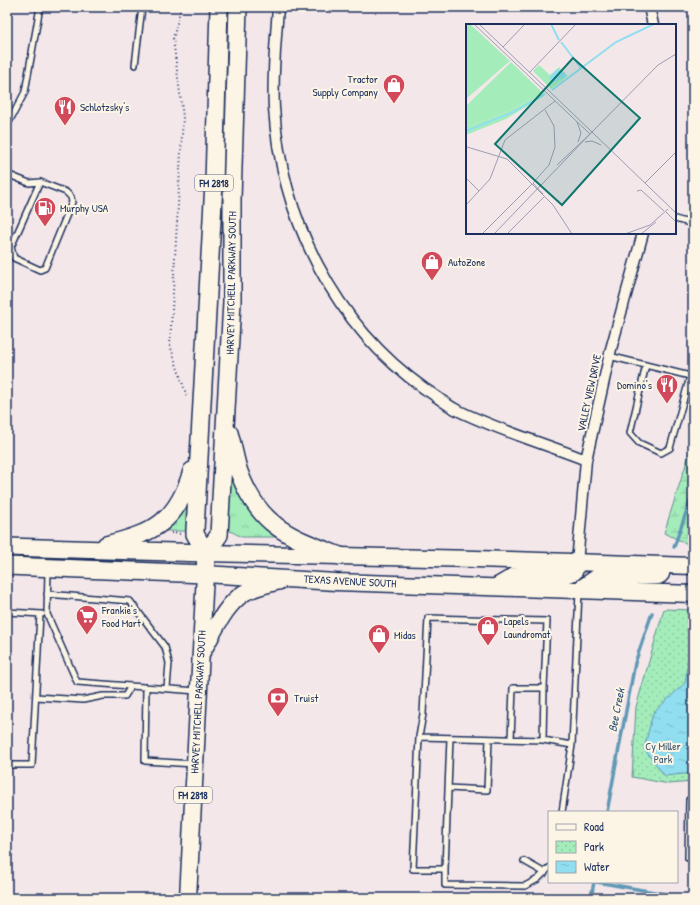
<svg xmlns="http://www.w3.org/2000/svg" width="700" height="905" font-family="'Patrick Hand',sans-serif">
  <style>
    .grass { fill: url(#grass-tufts); stroke: #608e8c }
    .wetland { fill: url(#wetland-marsh); stroke: #608e8c }
    .park { fill: url(#park-dots); stroke: #608e8c }
    .water { fill: url(#water-ripples); stroke: #6198b5 }
    .lines { fill: none; stroke-linecap: round; stroke-linejoin: round }
    .stream { stroke: #6198b5; stroke-width: 3.5 }
    .service-casing { stroke: #1b2f5e; stroke-width: 8 }
    .minor-casing { stroke: #1b2f5e; stroke-width: 13 }
    .primary-casing { stroke: #1b2f5e; stroke-width: 19 }
    .trunk-casing { stroke: #1b2f5e; stroke-width: 20 }
    .path { stroke: #1b2f5e; stroke-width: 2; stroke-dasharray: 1 3; stroke-linecap: butt }
    .service { stroke: #fcf5e5; stroke-width: 5 }
    .minor { stroke: #fcf5e5; stroke-width: 10 }
    .primary { stroke: #fcf5e5; stroke-width: 16 }
    .trunk { stroke: #fcf5e5; stroke-width: 17 }
    .labels { text-anchor: middle; dominant-baseline: central; stroke-width: 4; stroke-linejoin: round; paint-order: stroke }
    .shield { fill: #fcf5e5; stroke: #5e6a86; stroke-width: 1 }
    .shield-label { font-size: 10px; font-weight: bold; fill: #1b2f5e }
    .poi-label { font-size: 11px; fill: #1b2f5e; stroke: #fcf5e5; text-anchor: start }
    .street-label { font-size: 11px; fill: #1b2f5e; stroke: #fcf5e5 }
    .park-label { font-size: 11px; fill: #365571; stroke: #fcf5e5 }
    .water-label { font-size: 12px; font-style: italic; fill: #32527b; stroke: #fcf5e5 }
    .inset-river { fill: none; stroke: #90deef; stroke-width: 2 }
    .inset-road { fill: none; stroke: #9d9db2; stroke-width: 1 }
    .view { fill: #0f766e; fill-opacity: 0.15; stroke: #0f766e; stroke-width: 2 }
    .inset-edge { fill: none; stroke: #1b2f5e; stroke-width: 2 }
  </style>
  <defs>
    <pattern id="grass-tufts" width="24" height="20" patternUnits="userSpaceOnUse"><rect width="24" height="20" fill="#a4edbb"/><path d="M3 7l-1-3M5 7V3M7 7l1-3M15 17l-1-3M17 17v-4M19 17l1-3" fill="none" stroke="#8dcca3"/></pattern>
    <pattern id="wetland-marsh" width="20" height="14" patternUnits="userSpaceOnUse"><rect width="20" height="14" fill="#a4edbb"/><path d="M1 5h8M5 5V1M11 12h8M15 12V8" fill="none" stroke="#8dcca3"/></pattern>
    <pattern id="park-dots" width="8" height="8" patternUnits="userSpaceOnUse"><rect width="8" height="8" fill="#a4edbb"/><path d="M2 2h.1M6 6h.1" fill="none" stroke="#8dcca3" stroke-width="1.8" stroke-linecap="round"/></pattern>
    <pattern id="water-ripples" width="26" height="14" patternUnits="userSpaceOnUse"><rect width="26" height="14" fill="#90deef"/><path d="M2 4q2-2 4 0t4 0M15 11q2-2 4 0t4 0" fill="none" stroke="#7cbfcf"/></pattern>
  </defs>
  <rect width="100%" height="100%" fill="#f3e7ea"/>
  <filter id="ink" filterUnits="userSpaceOnUse"><feTurbulence type="fractalNoise" baseFrequency=".025" numOctaves="2"/><feDisplacementMap in="SourceGraphic" scale="8" xChannelSelector="R" yChannelSelector="G"/><feConvolveMatrix kernelMatrix="1 2 1 2 8 2 1 2 1" color-interpolation-filters="sRGB"/></filter>
  <g filter="url(#ink)">
    <!-- grass -->
    <path class="grass" d="M 231,472 L 278,536 L 277,537 L 242,537 L 228,530 Z
      M 189,496 L 188,531 L 166,531 L 165,530 Z"/>
    <!-- wetland -->
    <path class="wetland" d="M 693,442 L 693,538 L 690,545 L 664,533 Z"/>
    <!-- park -->
    <path class="park" d="M 664,609 L 693,610 L 693,782 L 669,784 L 632,777 L 636,707 Z"/>
    <!-- water -->
    <path class="water" d="M 689,652 L 693,652 L 693,773 L 665,776 L 644,749 L 653,713 L 685,683 Z"/>
    <g class="lines">
      <!-- stream -->
      <path class="stream" d="M 674,547 L 693,493
        M 607,812 L 635,663 L 652,613
        M 597,882 L 688,898
        M 591,898 L 594,882"/>
      <!-- service casing -->
      <g class="service-casing">
        <path id="service" d="M 135,65 L 142,7
          M 7,126 L 25,92 L 40,7
          M 7,174 L 29,183 L 40,182 L 66,192 L 71,197 L 72,202 L 45,268 L 40,270 L 14,258 L 11,247 L 7,244
          M 675,219 L 693,224
          M 11,247 L 40,182
          M 609,356 L 690,376
          M 646,365 L 630,433 L 639,443 L 661,453 L 670,448 L 693,366
          M 48,571 L 47,614 L 77,682 L 197,691
          M 47,594 L 130,601 L 165,647 L 169,663 L 167,688
          M 7,612 L 42,614
          M 146,687 L 145,761 L 194,764
          M 36,697 L 83,700 L 103,696 L 125,696 L 131,686
          M 419,737 L 423,714 L 428,618 L 547,621 L 544,688
          M 450,738 L 445,869 L 413,869 L 419,737 L 543,740 L 572,745 L 579,592
          M 511,739 L 513,688 L 544,688 L 543,740
          M 7,765 L 32,765 L 40,614
          M 448,788 L 487,790 L 489,739
          M 693,800 L 689,800 L 688,858 L 693,859
          M 562,812 L 572,745
          M 524,861 L 545,873
          M 445,869 L 445,885 L 525,886 L 538,879 L 549,868"/>
      </g>
      <!-- minor casing -->
      <g class="minor-casing">
        <path id="minor" d="M 278,7 C 276,40 272,74 274,108 C 281,217 334,325 425,389 C 435,395 445,404 455,409 C 497,430 543,443 586,460
          M 649,7 L 653,25
          M 577,563 L 586,460 L 611,349 L 643,233"/>
      </g>
      <!-- primary casing -->
      <g class="primary-casing">
        <path id="primary" d="M 206,553 L 476,559 L 693,566
          M 496,587 L 518,574 L 563,575 L 574,572 L 577,563
          M 580,589 L 599,576 L 658,576 L 661,574
          M 202,652 C 214,632 224,606 244,593 C 254,587 268,584 280,581
          M 188,898 L 205,574 L 336,582 L 693,594"/>
      </g>
      <!-- trunk casing -->
      <g class="trunk-casing">
        <path id="trunk" d="M 229,433 C 233,446 235,460 239,472 C 259,527 290,537 340,556
          M 106,545 C 154,533 177,522 192,471
          M 7,547 L 206,553
          M 206,553 L 219,535 L 232,302 L 232,199 L 238,7
          M 7,566 L 205,574 L 206,553 L 195,534 L 195,530 L 214,183 L 219,7"/>
      </g>
      <!-- path -->
      <path class="path" d="M 181,7 L 173,39 L 183,117 L 170,345 L 187,397
        M 171,533 L 182,534"/>
      <!-- service -->
      <use href="#service" class="service"/>
      <!-- minor -->
      <use href="#minor" class="minor"/>
      <!-- primary -->
      <use href="#primary" class="primary"/>
      <!-- trunk -->
      <use href="#trunk" class="trunk"/>
    </g>
  </g>
  <!-- icons -->
  <defs>
    <g id="shop-pin" transform="scale(1.15)"><path d="M0 17L-7.5 6A9.5 9.5 0 1 1 7.5 6Z" fill="#d1495b" stroke="#fcf5e5"/><path d="M-5-2.5h2.3a2.7 3.5 0 0 1 5.4 0H5L5.5 6h-11ZM-1.5-2.5h3a1.5 2.3 0 0 0-3 0Z" fill="#fff"/></g>
    <g id="restaurant-pin" transform="scale(1.15)"><path d="M0 17L-7.5 6A9.5 9.5 0 1 1 7.5 6Z" fill="#d1495b" stroke="#fcf5e5"/><path d="M-5-6h1v4h1v-4h1v4h1v-4h1v5L-1.5 .5V6h-2V.5L-5-1ZM5-6V6H3V1.5H1.5Q1.5-4 5-6Z" fill="#fff"/></g>
    <g id="fuel-pin" transform="scale(1.15)"><path d="M0 17L-7.5 6A9.5 9.5 0 1 1 7.5 6Z" fill="#d1495b" stroke="#fcf5e5"/><path d="M-5.5-6h7V0h2V4h1.3V-2.5L3-4.5l.8-.8L6-3V5H2.5V1h-1V6h-7ZM-4.2-4.7v3.2H.2V-4.7Z" fill="#fff"/></g>
    <g id="supermarket-pin" transform="scale(1.15)"><path d="M0 17L-7.5 6A9.5 9.5 0 1 1 7.5 6Z" fill="#d1495b" stroke="#fcf5e5"/><path d="M-6-5.5h2.5l.6 2H6L4.5 2H-2.5L-4.4-4H-6ZM-1.5 3.2a1.3 1.3 0 1 0 .1 0ZM3 3.2a1.3 1.3 0 1 0 .1 0Z" fill="#fff"/></g>
    <g id="bank-pin" transform="scale(1.15)"><path d="M0 17L-7.5 6A9.5 9.5 0 1 1 7.5 6Z" fill="#d1495b" stroke="#fcf5e5"/><path d="M-6-4H6V4H-6ZM0-2.3a2.3 2.3 0 1 0 0 4.6a2.3 2.3 0 1 0 0-4.6Z" fill="#fff"/></g>
  </defs>
  <g fill-rule="evenodd">
    <use href="#shop-pin" x="394" y="85"/>
    <use href="#restaurant-pin" x="65" y="107"/>
    <use href="#fuel-pin" x="45" y="208"/>
    <use href="#shop-pin" x="432" y="262"/>
    <use href="#restaurant-pin" x="667" y="385"/>
    <use href="#supermarket-pin" x="87" y="616"/>
    <use href="#shop-pin" x="488" y="627"/>
    <use href="#shop-pin" x="379" y="635"/>
    <use href="#bank-pin" x="278" y="698"/>
  </g>
  <g class="labels">
    <!-- shield labels -->
    <g class="shield">
      <rect x="195" y="175" width="38" height="16" rx="3"/>
      <rect x="174" y="787" width="38" height="16" rx="3"/>
    </g>
    <g class="shield-label">
      <text x="214" y="183">FM 2818</text>
      <text x="193" y="795">FM 2818</text>
    </g>
    <!-- poi labels -->
    <g class="poi-label">
      <text x="378" y="79" text-anchor="end">Tractor<tspan x="378" dy="13">Supply Company</tspan></text>
      <text x="80" y="107">Schlotzsky's</text>
      <text x="60" y="208">Murphy USA</text>
      <text x="448" y="262">AutoZone</text>
      <text x="652" y="385" text-anchor="end">Domino's</text>
      <text x="102" y="610">Frankie's<tspan x="102" dy="13">Food Mart</tspan></text>
      <text x="504" y="621">Lapels<tspan x="504" dy="13">Laundromat</tspan></text>
      <text x="394" y="635">Midas</text>
      <text x="294" y="698">Truist</text>
    </g>
    <!-- street labels -->
    <g class="street-label">
      <text transform="translate(231 283) rotate(-89)">HARVEY MITCHELL PARKWAY SOUTH</text>
      <text transform="translate(589 393) rotate(-78)">VALLEY VIEW DRIVE</text>
      <text transform="translate(350 581) rotate(3)">TEXAS AVENUE SOUTH</text>
      <text transform="translate(198 702) rotate(-87)">HARVEY MITCHELL PARKWAY SOUTH</text>
    </g>
    <!-- park labels -->
    <g class="park-label">
      <text x="663" y="746">Cy Miller<tspan x="663" dy="13">Park</tspan></text>
    </g>
    <!-- water labels -->
    <g class="water-label">
      <text transform="translate(616 710) rotate(-79)">Bee Creek</text>
    </g>
  </g>
  <!-- overview -->
  <g transform="translate(466 24)">
    <rect width="210" height="210" fill="#f3e7ea"/>
    <path d="M 77,69 L 78,72 L 40,95 L 0,111 L 0,103 L 38,89 Z" fill="#a4edbb"/>
    <path d="M 4,0 L 44,37 L 0,75 L 0,2 Z" fill="#a4edbb"/>
    <path d="M 45,38 L 77,69 L 38,89 L 0,103 L 0,82 ZM 73,41 L 84,51 L 93,43 L 102,52 L 85,65 L 67,47 Z" fill="#a4edbb"/>
    <path d="M 92,45 L 99,49 L 99,53 L 86,59 L 83,53 Z" fill="#90deef"/>
    <path class="inset-river" d="M 85,0 L 93,16M 95,18 L 115,44M 86,66 L 150,18 L 188,0M 0,107 L 47,88 L 79,70"/>
    <path class="inset-road" d="M 8,0 L 124,110M 13,0 L 126,108 L 192,41 L 210,30M 37,23 L 59,0M 63,49 L 110,0M 111,98 L 115,109 L 112,118M 119,118 L 126,117 L 135,121M 1,123 L 41,135 L 87,181M 91,141 L 124,110M 0,154 L 13,167M 67,159 L 83,141 L 89,123 L 88,102 L 79,86M 67,159 L 77,170M 179,159 L 210,128M 171,167 L 175,166 L 198,187M 0,181 L 24,155 L 39,116 L 89,77M 87,181 L 106,210M 200,188 L 210,198M 16,210 L 66,160M 28,210 L 126,108 L 210,189M 41,210 L 78,173M 159,210 L 184,201 L 202,185M 175,210 L 190,198"/>
    <path class="view" d="M 107,34 L 174,94 L 96,181 L 29,120 Z"/>
    <rect width="210" height="210" class="inset-edge"/>
  </g>
  <!-- margin -->
  <rect width="700" height="905" fill="none" stroke="#fcf5e5" stroke-width="24"/>
  <rect x="12" y="12" width="676" height="881" fill="none" stroke="#1b2f5e" stroke-width="1.5" filter="url(#ink)"/>
  <!-- legend -->
  <rect x="548" y="811" width="130" height="72" fill="#fcf5e5" stroke="#a2a6af"/>
  <rect x="556" y="824" width="20" height="6" fill="#fcf5e5" stroke="#a2a6af"/>
  <text x="584" y="831" font-size="12" fill="#1b2f5e">Road</text>
  <rect x="556" y="841" width="20" height="12" fill="url(#park-dots)" stroke="#a2a6af"/>
  <text x="584" y="851" font-size="12" fill="#1b2f5e">Park</text>
  <rect x="556" y="861" width="20" height="12" fill="url(#water-ripples)" stroke="#a2a6af"/>
  <text x="584" y="871" font-size="12" fill="#1b2f5e">Water</text>
</svg>
